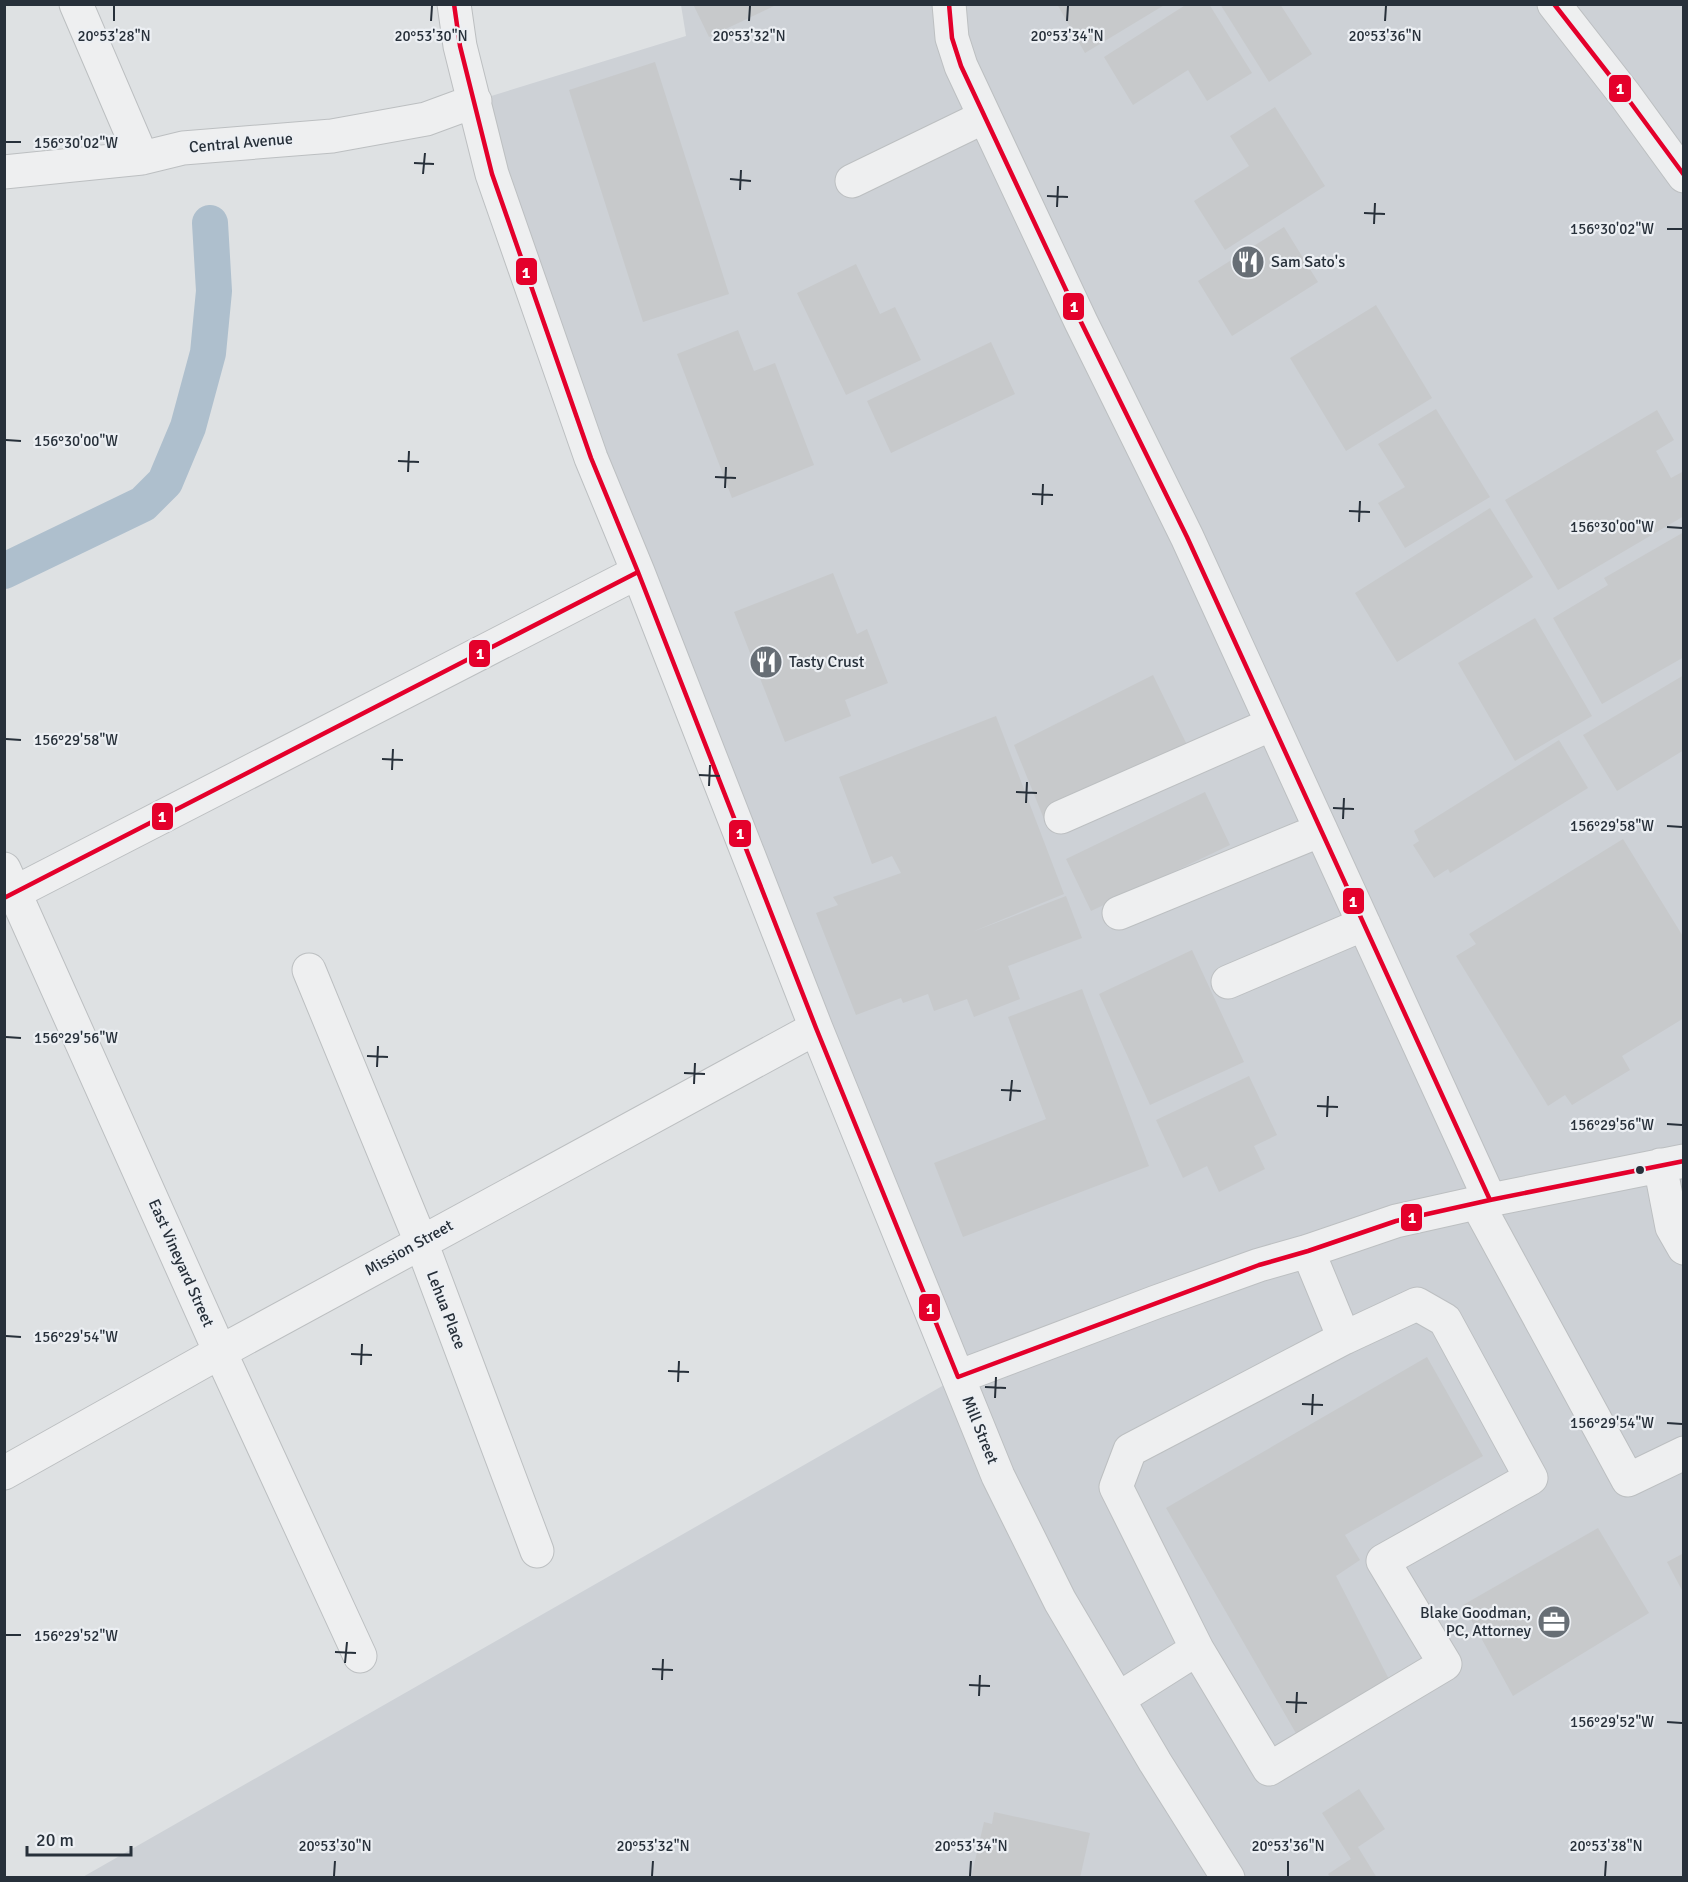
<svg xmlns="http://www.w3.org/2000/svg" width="1688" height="1882" font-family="Signika,sans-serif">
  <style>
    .built { fill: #cdd1d6 }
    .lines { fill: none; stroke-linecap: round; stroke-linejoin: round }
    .canal { stroke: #aebfcd; stroke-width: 36 }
    .building { fill: #c7c9cb }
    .minor-casing { stroke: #bcbfc1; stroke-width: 35 }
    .minor { stroke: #eeeff0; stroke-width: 33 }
    .bus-1-casing { stroke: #eceff3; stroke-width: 9 }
    .bus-1 { stroke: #e4002b; stroke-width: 4.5 }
    .ticks { fill: none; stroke: #27303a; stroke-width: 2 }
    .bus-dot { fill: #27303a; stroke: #eceff3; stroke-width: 2 }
    .labels { text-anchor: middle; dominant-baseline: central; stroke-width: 4.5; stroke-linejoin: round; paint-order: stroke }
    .street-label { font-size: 16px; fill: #27303a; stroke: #eceff3 }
    .poi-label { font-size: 16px; fill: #27303a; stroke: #eceff3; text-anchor: start }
    .ticks-label { font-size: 15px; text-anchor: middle; fill: #27303a; stroke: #eceff3; stroke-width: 4.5; stroke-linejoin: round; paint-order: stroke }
    .line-badge { stroke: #eceff3; stroke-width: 2 }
    .badge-label { font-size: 16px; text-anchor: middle; font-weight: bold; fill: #fff }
  </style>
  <rect width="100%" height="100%" fill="#dee1e3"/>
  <!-- built -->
  <path class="built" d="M 681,5 L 1683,5 L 1683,1877 L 81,1878 L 958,1377 L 816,1028 L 475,101 L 686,36 Z"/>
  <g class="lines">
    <!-- canal -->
    <path class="canal" d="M 4,571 L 143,504 L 165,482 L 188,427 L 208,353 L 214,291 L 210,223"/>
  </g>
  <!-- building -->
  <path class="building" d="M 693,4 L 778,4 L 709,37 Z
    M 1057,4 L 1166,4 L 1085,53 Z
    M 1187,4 L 1209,4 L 1252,73 L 1207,101 L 1188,70 L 1133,105 L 1104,57 Z
    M 1220,4 L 1280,4 L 1312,54 L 1269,82 Z
    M 655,62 L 729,294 L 643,322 L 569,90 Z
    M 1275,107 L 1325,186 L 1225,250 L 1194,201 L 1249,166 L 1230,136 Z
    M 1284,227 L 1318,282 L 1232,336 L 1198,281 Z
    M 856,264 L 880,314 L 895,307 L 921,360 L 846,395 L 797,293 Z
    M 1376,305 L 1432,398 L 1346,451 L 1290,358 Z
    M 738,330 L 754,371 L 775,363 L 814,465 L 732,498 L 677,354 Z
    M 991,342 L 1015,394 L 891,453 L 867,401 Z
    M 1436,409 L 1490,497 L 1405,548 L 1378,503 L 1405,487 L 1378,444 Z
    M 1657,410 L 1674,440 L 1656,451 L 1671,478 L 1684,471 L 1684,516 L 1558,590 L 1505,500 Z
    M 1490,508 L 1533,577 L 1397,662 L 1355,593 Z
    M 1684,532 L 1684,657 L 1602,704 L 1553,618 L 1608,585 L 1604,578 Z
    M 833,573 L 857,634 L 867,629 L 888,683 L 845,700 L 851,716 L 785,742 L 734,612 Z
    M 1535,618 L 1592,716 L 1515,761 L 1458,663 Z
    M 1153,675 L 1189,749 L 1044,819 L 1014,745 Z
    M 1684,675 L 1684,750 L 1617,791 L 1583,735 Z
    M 996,716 L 1064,894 L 972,932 L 1066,896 L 1082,938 L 1008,966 L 1020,999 L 974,1017 L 967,999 L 934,1011 L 928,994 L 903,1003 L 901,998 L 856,1015 L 816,913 L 838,905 L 833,897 L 901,873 L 892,856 L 872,864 L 839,777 Z
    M 1559,740 L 1588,788 L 1450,873 L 1448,869 L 1434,878 L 1413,845 L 1419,841 L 1414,831 Z
    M 1205,792 L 1230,845 L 1091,911 L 1066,859 Z
    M 1623,839 L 1684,938 L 1684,1018 L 1622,1056 L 1630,1070 L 1572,1105 L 1565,1095 L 1548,1106 L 1456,956 L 1476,944 L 1469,934 Z
    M 1192,950 L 1244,1062 L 1150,1105 L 1099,994 Z
    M 1082,989 L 1149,1166 L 963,1237 L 934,1163 L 1046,1119 L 1008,1017 Z
    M 1249,1076 L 1277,1135 L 1254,1146 L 1265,1169 L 1219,1192 L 1207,1166 L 1183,1178 L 1156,1120 Z
    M 1427,1357 L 1483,1456 L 1345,1535 L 1360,1560 L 1336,1576 L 1393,1687 L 1301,1742 L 1166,1508 Z
    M 1598,1528 L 1649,1613 L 1513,1696 L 1463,1605 Z
    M 1684,1553 L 1684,1594 L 1667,1562 Z
    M 1359,1789 L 1385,1829 L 1358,1847 L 1377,1878 L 1331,1878 L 1328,1874 L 1351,1859 L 1322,1813 Z
    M 994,1812 L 1090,1833 L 1080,1878 L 971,1878 L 984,1822 L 992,1824 Z"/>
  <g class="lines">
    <!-- minor casing -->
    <g class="minor-casing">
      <path id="minor" d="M 76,4 L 142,158
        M 454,4 L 460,46 L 492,174 L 591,458 L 638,572 L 816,1028 L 998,1476 L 1060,1601 L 1155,1762 L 1228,1878
        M 949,4 L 952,38 L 961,66 L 1081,322 L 1187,537 L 1490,1200
        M 1554,4 L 1625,95 L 1684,176
        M 4,172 L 142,158 L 183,148 L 332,136 L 426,119 L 475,101
        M 852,181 L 984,117
        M 1061,817 L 1272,724
        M 4,869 L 220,1352 L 360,1656
        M 4,898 L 638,572
        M 1119,913 L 1321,830
        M 309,970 L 421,1242 L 537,1551
        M 1228,982 L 1364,924
        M 1660,1165 L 1672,1227 L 1684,1248
        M 1477,1203 L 1628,1480 L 1684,1453
        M 1308,1251 L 1344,1338
        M 958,1377 L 1156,1302 L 1259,1265 L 1308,1251 L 1396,1221 L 1490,1200 L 1684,1161
        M 4,1473 L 220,1352 L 816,1028
        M 1118,1699 L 1197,1649 L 1269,1769 L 1445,1664 L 1383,1561 L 1531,1478 L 1445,1320 L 1417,1304 L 1344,1338 L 1130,1450 L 1116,1487 L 1197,1649"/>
    </g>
    <!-- minor -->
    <use href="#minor" class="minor"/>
    <!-- bus-1 casing -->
    <g class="bus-1-casing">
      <path id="bus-1" d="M 454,4 L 460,46 L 492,174 L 591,458 L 638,572 L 816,1028 L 958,1377 L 1259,1265 L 1308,1251 L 1396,1221 L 1490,1200 L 1684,1161
        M 949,4 L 952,38 L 961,66 L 1081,322 L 1187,537 L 1490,1200
        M 1554,4 L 1625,95 L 1684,175
        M 4,898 L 638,572"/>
    </g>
    <!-- bus-1 -->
    <use href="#bus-1" class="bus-1"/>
  </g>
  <!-- ticks -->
  <path class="ticks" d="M 114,21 L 114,6M 431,21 L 432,6M 749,21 L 750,6M 1067,21 L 1068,6M 1385,21 L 1386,6M 6,142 L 21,142M 414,163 L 434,164M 423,174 L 425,153M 730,179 L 751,181M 740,190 L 741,170M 1047,196 L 1068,197M 1057,207 L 1058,186M 1364,213 L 1385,214M 1374,224 L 1375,203M 1667,229 L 1682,229M 6,440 L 21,441M 398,461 L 419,462M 408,472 L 409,451M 715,477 L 736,478M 725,488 L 726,467M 1032,494 L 1053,495M 1042,505 L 1043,484M 1349,511 L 1370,512M 1359,522 L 1360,501M 1667,527 L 1682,528M 6,739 L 21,740M 382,759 L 403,760M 392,770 L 393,749M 699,775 L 720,776M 709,786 L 710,765M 1016,792 L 1037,793M 1026,803 L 1027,782M 1333,808 L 1354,809M 1343,819 L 1344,798M 1667,826 L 1682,827M 6,1037 L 21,1038M 367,1056 L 388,1057M 377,1067 L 378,1046M 684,1073 L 705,1074M 694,1084 L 695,1063M 1001,1090 L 1021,1091M 1010,1101 L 1012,1080M 1317,1106 L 1338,1107M 1327,1117 L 1328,1096M 1667,1124 L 1682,1125M 6,1336 L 21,1337M 351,1354 L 372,1355M 361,1365 L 362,1344M 668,1371 L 689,1372M 678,1382 L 679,1361M 985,1387 L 1006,1388M 995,1398 L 996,1377M 1302,1404 L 1323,1405M 1312,1415 L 1313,1394M 1667,1423 L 1682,1424M 6,1635 L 21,1635M 335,1652 L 356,1653M 345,1663 L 347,1642M 652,1669 L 673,1670M 662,1680 L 663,1659M 969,1685 L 990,1686M 979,1696 L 980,1675M 1286,1702 L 1307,1703M 1296,1713 L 1297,1692M 1667,1722 L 1682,1723M 334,1876 L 335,1861M 652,1876 L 653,1861M 970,1876 L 971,1861M 1288,1876 L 1288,1861M 1605,1876 L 1606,1861"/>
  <!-- icons -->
  <defs>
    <g id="restaurant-disc" transform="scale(1.725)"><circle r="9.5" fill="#676e75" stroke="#eceff3"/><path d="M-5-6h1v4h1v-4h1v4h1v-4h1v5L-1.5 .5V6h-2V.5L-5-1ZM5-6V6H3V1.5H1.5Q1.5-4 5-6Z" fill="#fff"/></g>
    <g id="office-disc" transform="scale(1.725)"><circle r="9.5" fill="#676e75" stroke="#eceff3"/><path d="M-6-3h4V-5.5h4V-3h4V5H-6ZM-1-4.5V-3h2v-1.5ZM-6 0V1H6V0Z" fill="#fff"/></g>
  </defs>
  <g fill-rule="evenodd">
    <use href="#restaurant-disc" x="1248" y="262"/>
    <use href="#restaurant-disc" x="766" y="662"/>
    <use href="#office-disc" x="1554" y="1622"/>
  </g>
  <!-- markers -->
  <circle class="bus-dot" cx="1640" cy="1170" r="5"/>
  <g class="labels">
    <!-- street labels -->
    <g class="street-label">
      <text transform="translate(241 143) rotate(-5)">Central Avenue</text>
      <text transform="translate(409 1248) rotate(-29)">Mission Street</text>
      <text transform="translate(181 1263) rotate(66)">East Vineyard Street</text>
      <text transform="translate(446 1310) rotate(69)">Lehua Place</text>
      <text transform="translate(980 1430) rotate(68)">Mill Street</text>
    </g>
    <!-- poi labels -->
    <g class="poi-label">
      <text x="1271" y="262">Sam Sato's</text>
      <text x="789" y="662">Tasty Crust</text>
      <text x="1531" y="1613" text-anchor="end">Blake Goodman,<tspan x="1531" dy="18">PC, Attorney</tspan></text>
    </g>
  </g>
  <g class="ticks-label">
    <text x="114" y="41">20°53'28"N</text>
    <text x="431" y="41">20°53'30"N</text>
    <text x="749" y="41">20°53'32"N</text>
    <text x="1067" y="41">20°53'34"N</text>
    <text x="1385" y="41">20°53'36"N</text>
    <text x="76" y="148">156°30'02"W</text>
    <text x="1612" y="234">156°30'02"W</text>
    <text x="76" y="446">156°30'00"W</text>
    <text x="1612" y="532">156°30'00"W</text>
    <text x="76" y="745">156°29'58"W</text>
    <text x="1612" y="831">156°29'58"W</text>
    <text x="76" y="1043">156°29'56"W</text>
    <text x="1612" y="1130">156°29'56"W</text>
    <text x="76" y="1342">156°29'54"W</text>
    <text x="1612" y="1428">156°29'54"W</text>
    <text x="76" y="1641">156°29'52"W</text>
    <text x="1612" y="1727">156°29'52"W</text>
    <text x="335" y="1851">20°53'30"N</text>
    <text x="653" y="1851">20°53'32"N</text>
    <text x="971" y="1851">20°53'34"N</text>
    <text x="1288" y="1851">20°53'36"N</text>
    <text x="1606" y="1851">20°53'38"N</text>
  </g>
  <g class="line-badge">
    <rect x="1608" y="74" width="24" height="29" rx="6" fill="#e4002b"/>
    <rect x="515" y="257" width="23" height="29" rx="6" fill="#e4002b"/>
    <rect x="1062" y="292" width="23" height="29" rx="6" fill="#e4002b"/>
    <rect x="468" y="639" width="23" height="29" rx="6" fill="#e4002b"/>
    <rect x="151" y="802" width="23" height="29" rx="6" fill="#e4002b"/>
    <rect x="728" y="819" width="24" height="29" rx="6" fill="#e4002b"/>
    <rect x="1342" y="887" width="23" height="28" rx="6" fill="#e4002b"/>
    <rect x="1400" y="1203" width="23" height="29" rx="6" fill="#e4002b"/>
    <rect x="918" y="1293" width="23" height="29" rx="6" fill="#e4002b"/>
  </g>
  <g class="badge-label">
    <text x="1620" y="94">1</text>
    <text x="526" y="278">1</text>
    <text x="1074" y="312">1</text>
    <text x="480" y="659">1</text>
    <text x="162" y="822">1</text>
    <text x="740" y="839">1</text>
    <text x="1353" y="907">1</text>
    <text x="1412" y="1223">1</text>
    <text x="930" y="1314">1</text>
  </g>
  <!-- border -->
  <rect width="1688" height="1882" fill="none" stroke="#27303a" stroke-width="12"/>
  <!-- scale -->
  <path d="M27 1846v9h104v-9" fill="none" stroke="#27303a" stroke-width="3"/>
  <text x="36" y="1846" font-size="18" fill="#27303a" stroke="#eceff3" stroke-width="4.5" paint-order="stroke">20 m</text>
</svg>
